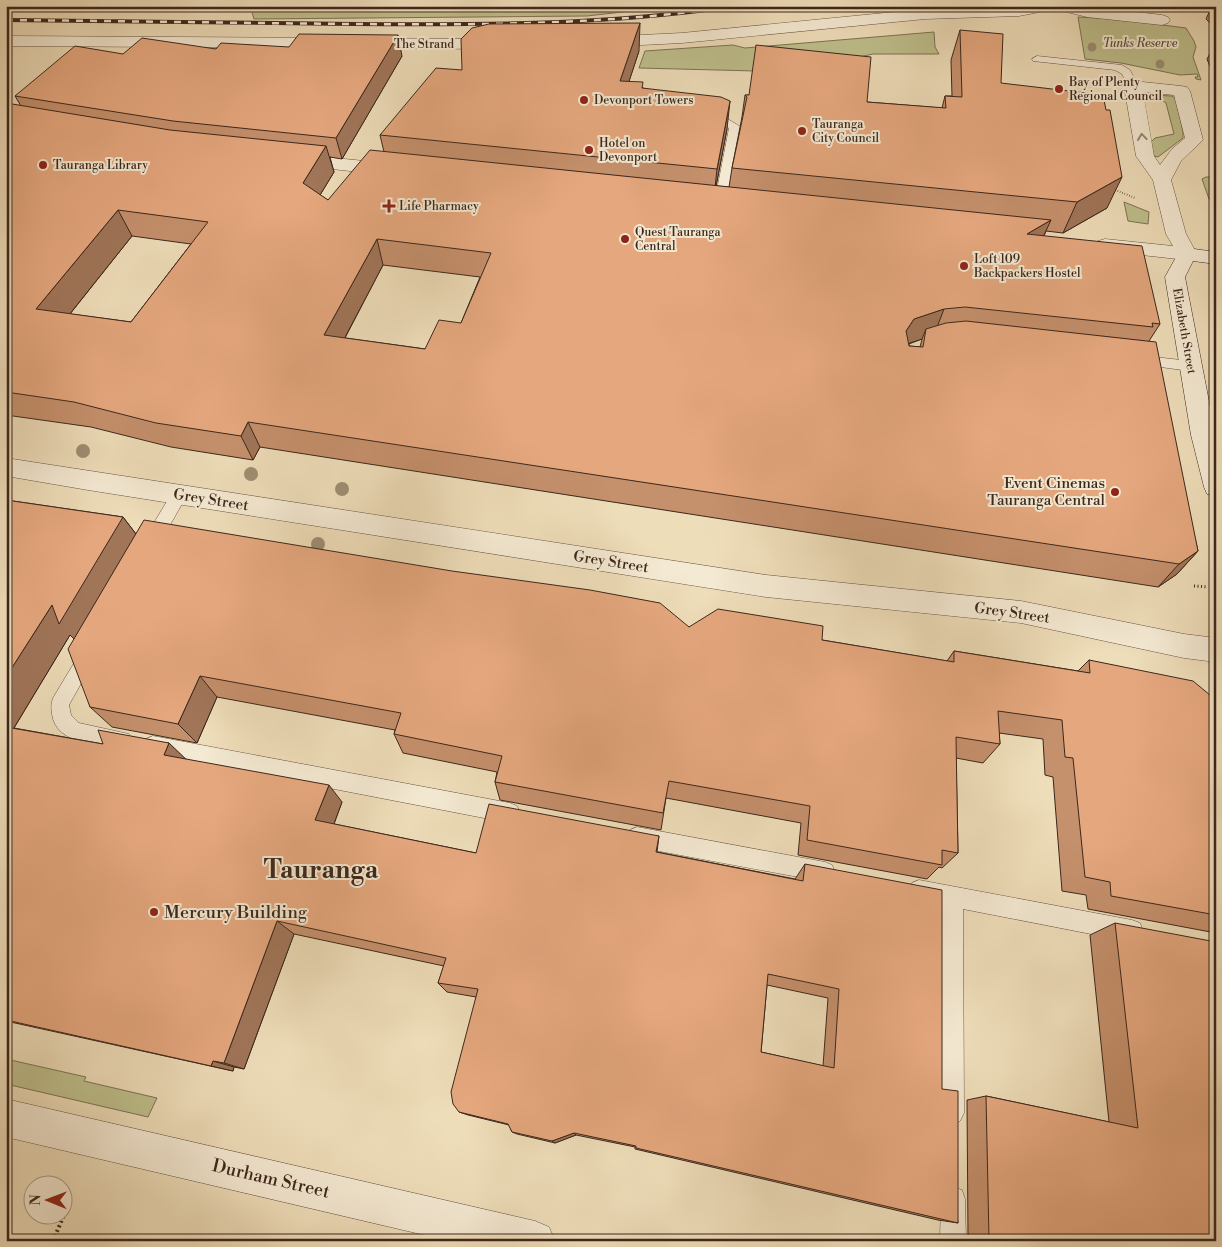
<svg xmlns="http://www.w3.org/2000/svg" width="1222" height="1247" font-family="'Libre Bodoni',serif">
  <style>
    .green { fill: #bebf8c; stroke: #7d7354 }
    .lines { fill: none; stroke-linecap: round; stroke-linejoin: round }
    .service-casing { stroke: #685443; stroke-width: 1 }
    .minor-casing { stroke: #685443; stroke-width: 1 }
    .tertiary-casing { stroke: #685443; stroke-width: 1 }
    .secondary-casing { stroke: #3c271c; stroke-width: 1 }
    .path-far2 { stroke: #3c271c; stroke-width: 2; stroke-dasharray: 0.5 2; stroke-linecap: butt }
    .path-far1 { stroke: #3c271c; stroke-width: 3; stroke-dasharray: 1 2.5; stroke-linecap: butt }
    .path { stroke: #3c271c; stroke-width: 4; stroke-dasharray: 2 3; stroke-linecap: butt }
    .service { fill: #f4e9d2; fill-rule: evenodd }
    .minor { fill: #f4e9d2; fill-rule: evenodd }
    .tertiary { fill: #f4e9d2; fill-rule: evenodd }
    .secondary { fill: #f4e9d2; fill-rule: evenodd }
    .rail-casing { stroke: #3c271c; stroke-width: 4 }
    .rail { stroke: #f4e9d2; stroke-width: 2.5; stroke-dasharray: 7; stroke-linecap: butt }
    .tree { fill: #9e8e72 }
    .wall { fill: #c5906c; stroke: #3c271c; fill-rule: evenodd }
    .shaded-wall { fill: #a07558; stroke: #3c271c }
    .building { fill: #e5a77e; stroke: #3c271c; fill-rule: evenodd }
    .oneway { stroke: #988877 }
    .poi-dot { fill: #8f2418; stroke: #f4e9d2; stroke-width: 2 }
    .labels { text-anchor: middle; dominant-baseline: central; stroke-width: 4; stroke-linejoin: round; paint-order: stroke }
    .far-park-label { font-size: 12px; font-style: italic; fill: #5c4d38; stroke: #f4e9d2 }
    .far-street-label { font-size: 12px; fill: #3c271c; stroke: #f4e9d2 }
    .far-poi-label { font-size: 12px; fill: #3c271c; stroke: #f4e9d2; text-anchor: start }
    .poi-label { font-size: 15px; fill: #3c271c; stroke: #f4e9d2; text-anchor: end }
    .street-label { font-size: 15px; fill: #3c271c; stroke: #f4e9d2 }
    .near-poi-label { font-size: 18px; fill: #3c271c; stroke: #f4e9d2; text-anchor: start }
    .near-street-label { font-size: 18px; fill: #3c271c; stroke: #f4e9d2 }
    .town-label { font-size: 25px; font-weight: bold; fill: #3c271c; stroke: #f4e9d2 }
  </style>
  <rect width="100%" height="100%" fill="#eeddb9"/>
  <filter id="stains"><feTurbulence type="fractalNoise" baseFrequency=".004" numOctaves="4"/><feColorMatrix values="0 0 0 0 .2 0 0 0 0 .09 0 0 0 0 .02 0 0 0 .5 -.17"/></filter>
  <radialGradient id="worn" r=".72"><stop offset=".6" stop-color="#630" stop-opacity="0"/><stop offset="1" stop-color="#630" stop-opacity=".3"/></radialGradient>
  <!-- green -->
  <path class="green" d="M 250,6 L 677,6 L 587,16 L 254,19 Z
    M 1078,17 L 1116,19 L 1186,28 L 1194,41 L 1196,47 L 1193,57 L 1201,80 L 1196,79 L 1195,77 L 1198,77 L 1197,74 L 1180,75 L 1121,63 L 1085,59 Z
    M 934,32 L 935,47 L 939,54 L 873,54 L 842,61 L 756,71 L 639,68 L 645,51 L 733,45 L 745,48 Z
    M 1152,95 L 1172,96 L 1176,99 L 1183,132 L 1183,138 L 1158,157 L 1154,156 L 1151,142 L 1155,138 L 1174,134 L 1166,103 L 1160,99 L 1148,101 L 1148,96 Z
    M 1206,177 L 1216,177 L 1216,201 L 1209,199 L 1202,179 Z
    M 1124,202 L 1149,212 L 1148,224 L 1128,221 Z
    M 6,1059 L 86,1077 L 84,1081 L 157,1098 L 148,1117 L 6,1084 Z"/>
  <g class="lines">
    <!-- service casing -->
    <g class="service-casing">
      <path id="service" d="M 1037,56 L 1122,65 L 1130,70 L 1138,86 L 1137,88 L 1129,88 L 1122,74 L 1115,70 L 1033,61 L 1032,59 Z
        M 704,115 L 726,118 L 741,127 L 726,205 L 720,209 L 714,205 L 729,128 L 719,123 L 700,120 L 698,118 L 700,116 Z
        M 1136,355 L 1190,361 L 1195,362 L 1197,366 L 1195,370 L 1190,371 L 1131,363 L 1129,360 L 1131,357 Z
        M 179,489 L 185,491 L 187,495 L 157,548 L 151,550 L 145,548 L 143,543 L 145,538 L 173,491 Z
        M 89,645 L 95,648 L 98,653 L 69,705 L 71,715 L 79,723 L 129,734 L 131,740 L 129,746 L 122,749 C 98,744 56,745 52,714 C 51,707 51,704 53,698 L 83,648 Z
        M 153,736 L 510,803 L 517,806 L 520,813 L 517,820 L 510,823 L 153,754 L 146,751 L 143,745 L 146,739 Z
        M 637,827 L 825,862 L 832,865 L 835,872 L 832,879 L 825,882 L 637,847 L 630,844 L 627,837 L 630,830 Z
        M 919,880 L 1132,920 L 1140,923 L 1143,931 L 1140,939 L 1132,942 L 963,909 L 964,1113 L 960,1121 L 952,1125 L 944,1121 L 940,1113 L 942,905 L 912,897 L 909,890 L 912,883 Z
        M 953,1187 L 962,1190 L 965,1199 L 966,1241 L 940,1241 L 941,1199 L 944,1190 Z"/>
    </g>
    <!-- minor casing -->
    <g class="minor-casing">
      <path id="minor" d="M 1023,6 L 1082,6 L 1162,15 L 1168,17 L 1170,20 L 1168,23 L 1162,25 L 1087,17 L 1055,9 L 1019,16 L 925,19 L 682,43 L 601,47 L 595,45 L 593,42 L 595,39 L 601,37 L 682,33 L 925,9 Z
        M 6,36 L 498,39 L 504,41 L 506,44 L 504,47 L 498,49 L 6,46 Z
        M 1133,81 L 1181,86 L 1187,87 L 1190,91 L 1203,140 L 1181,161 L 1171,180 L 1186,234 L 1197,254 L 1194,258 L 1187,260 L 1105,251 L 1098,249 L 1095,245 L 1098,241 L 1105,239 L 1173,246 L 1166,234 L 1153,180 L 1136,156 L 1124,86 L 1127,82 ZM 1143,92 L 1174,95 L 1185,138 L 1172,149 L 1160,165 L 1154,156 Z
        M 295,154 L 394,164 L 401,166 L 403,170 L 401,174 L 394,176 L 288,164 L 286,160 L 288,156 Z
        M 6,458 L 766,575 L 1021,601 L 1184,634 L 1216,638 L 1216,662 L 1184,658 L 1021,623 L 766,597 L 88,490 L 6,476 Z"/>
    </g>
    <!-- tertiary casing -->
    <g class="tertiary-casing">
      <path id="tertiary" d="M 6,1099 L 535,1221 L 549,1227 L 555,1241 L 450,1241 L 6,1137 Z"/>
    </g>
    <!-- secondary casing -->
    <g class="secondary-casing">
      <path id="secondary" d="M 1187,248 L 1216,252 L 1216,264 L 1193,261 L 1185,277 L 1216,438 L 1216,496 L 1207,494 L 1204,487 L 1191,435 L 1165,277 L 1180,250 Z"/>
    </g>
    <!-- path-far2 -->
    <path class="path-far2" d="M 1113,189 L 1135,198"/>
    <!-- path-far1 -->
    <path class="path-far1" d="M 1194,586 L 1208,587"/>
    <!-- path -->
    <path class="path" d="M 53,1241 L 64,1215"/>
    <!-- service -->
    <use href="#service" class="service"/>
    <!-- minor -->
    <use href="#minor" class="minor"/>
    <!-- tertiary -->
    <use href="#tertiary" class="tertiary"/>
    <!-- secondary -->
    <use href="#secondary" class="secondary"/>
    <!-- rail casing -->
    <g class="rail-casing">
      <path id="rail" d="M 6,20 C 122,21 238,23 354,24 C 481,25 609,25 735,6"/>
    </g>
    <!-- rail -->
    <use href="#rail" class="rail"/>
  </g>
  <!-- trees -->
  <g class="tree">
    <circle cx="1092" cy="47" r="4.5"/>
    <circle cx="1160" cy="64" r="4.5"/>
    <circle cx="83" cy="451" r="7"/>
    <circle cx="251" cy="474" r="7"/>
    <circle cx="342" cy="489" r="7"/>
    <circle cx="318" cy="544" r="7"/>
  </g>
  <!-- wall -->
  <path class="wall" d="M 1212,6 L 1216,6 L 1216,29 L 1206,19 Z
    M 960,30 L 1001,83 L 1107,208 L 1063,233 L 1046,231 L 1044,236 L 1160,324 L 1149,341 L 1198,551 L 1177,574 L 1158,587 L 260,447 L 253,460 L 171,447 L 91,427 L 6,415 L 6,103 L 21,106 L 15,96 L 216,49 L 402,56 L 342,159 L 330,157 L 334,172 L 320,195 L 328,200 L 384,152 L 380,135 L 462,70 L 639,51 L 629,81 L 727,129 L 716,186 L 729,187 L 732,168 L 742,117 L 745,95 L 867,102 L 942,108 L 945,96 L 952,96 L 951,60 ZM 132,236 L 191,244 L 131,322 L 70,314 ZM 383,265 L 480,277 L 461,323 L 425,349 L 345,338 ZM 922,339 L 920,347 L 909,346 L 909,344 Z
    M 1216,43 L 1216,79 L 1215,79 L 1207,59 Z
    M 6,500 L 123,517 L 136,534 L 689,627 L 822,640 L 947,661 L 954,651 L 1078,671 L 1089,660 L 1216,700 L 1216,933 L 1088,909 L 1086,895 L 1062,891 L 1053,777 L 1045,775 L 1043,739 L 999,733 L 1000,744 L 983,763 L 956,758 L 958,853 L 942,868 L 939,867 L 927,879 L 798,855 L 801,823 L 666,798 L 661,830 L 500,800 L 495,782 L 497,772 L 403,753 L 394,734 L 395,730 L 217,697 L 197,743 L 112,727 L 90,707 L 74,639 L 70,635 L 14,728 L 103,744 L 169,743 L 185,759 L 342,802 L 334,824 L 476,853 L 659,836 L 657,852 L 795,879 L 805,864 L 942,1089 L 958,1223 L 938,1220 L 635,1149 L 635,1147 L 576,1135 L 555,1143 L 517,1134 L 512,1132 L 509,1125 L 468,1115 L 459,1112 L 476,997 L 447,992 L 438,983 L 444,966 L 294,934 L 244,1069 L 234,1067 L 233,1071 L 6,1021 ZM 767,985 L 828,998 L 823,1066 L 761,1052 Z
    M 1115,923 L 1216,1241 L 993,1241 L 968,1235 L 967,1100 L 986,1096 L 1109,1122 L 1090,935 Z"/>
  <!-- shaded-wall -->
  <path class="shaded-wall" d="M 640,23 L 639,51 L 620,109 L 620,81 Z
    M 398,35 L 402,56 L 342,159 L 336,138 Z
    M 730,101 L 727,129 L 714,197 L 717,169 Z
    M 326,146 L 334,172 L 311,210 L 303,183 Z
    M 1122,177 L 1107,208 L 1063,233 L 1077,202 Z
    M 118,210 L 132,236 L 53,335 L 36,309 Z
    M 1051,220 L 1039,246 L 1027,234 Z
    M 377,239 L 383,265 L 333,360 L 324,335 Z
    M 944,309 L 934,335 L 926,329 L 922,339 L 904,345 L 906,331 L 914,319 Z
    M 248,422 L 260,447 L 253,460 L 241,436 Z
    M 123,517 L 142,542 L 82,647 L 70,635 L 6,741 L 6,677 L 52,605 Z
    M 1198,551 L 1177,574 L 1158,587 L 1179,564 Z
    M 200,676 L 217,697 L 197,743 L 178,724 Z
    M 169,743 L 189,762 L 164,755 Z
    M 329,785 L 342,802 L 329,837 L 315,820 Z
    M 277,921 L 294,934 L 244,1069 L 224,1063 Z
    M 213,1061 L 234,1067 L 233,1071 L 211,1066 Z
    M 574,1133 L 576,1135 L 555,1143 L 552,1141 Z"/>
  <!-- building -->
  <path class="building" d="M 640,23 L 620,81 L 643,82 L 642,88 L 721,97 L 730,101 L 717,169 L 380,135 L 436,68 L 462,70 L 461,39 L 472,28 L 489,24 Z
    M 960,30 L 1003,34 L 1001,83 L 1103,95 L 1106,110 L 1110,110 L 1122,177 L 1077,202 L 732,168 L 747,97 L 745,95 L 749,95 L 756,45 L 871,57 L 867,102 L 946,108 L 945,96 L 962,97 Z
    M 299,34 L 398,35 L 336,138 L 173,121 L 15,96 L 75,46 L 123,54 L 142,38 L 216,49 L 221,43 L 289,47 Z
    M 6,103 L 170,130 L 326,146 L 303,183 L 328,200 L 370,150 L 1051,220 L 1027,234 L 1142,246 L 1160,324 L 1152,323 L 1153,327 L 965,307 L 944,309 L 914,319 L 906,331 L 909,346 L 923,347 L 926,329 L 946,323 L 966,321 L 1156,342 L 1198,551 L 1179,564 L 248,422 L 241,436 L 156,423 L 74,402 L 6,392 ZM 118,210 L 208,222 L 131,322 L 36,309 ZM 377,239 L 491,253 L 461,323 L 439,320 L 425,349 L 324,335 Z
    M 6,500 L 123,517 L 59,624 L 52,605 L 6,677 Z
    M 144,520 L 452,571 L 590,590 L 660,603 L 689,627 L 718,609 L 823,626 L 822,640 L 954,662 L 954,651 L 1090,673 L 1089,660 L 1193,681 L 1216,700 L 1216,915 L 1111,896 L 1110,882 L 1085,877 L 1073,758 L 1065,757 L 1062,720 L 998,711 L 1000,744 L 956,737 L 958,853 L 942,850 L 942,865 L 807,840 L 810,806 L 669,781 L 663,813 L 495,782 L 502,756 L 394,734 L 401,713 L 200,676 L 178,724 L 90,707 L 68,649 Z
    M 6,727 L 103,744 L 98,730 L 169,743 L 164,755 L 329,785 L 315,820 L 476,853 L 489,804 L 659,836 L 656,852 L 803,881 L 805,864 L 942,890 L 942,1089 L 958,1091 L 958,1223 L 636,1148 L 636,1146 L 574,1133 L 552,1141 L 512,1132 L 508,1124 L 459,1112 L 453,1104 L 451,1092 L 478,989 L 438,983 L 446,958 L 277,921 L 224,1063 L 213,1061 L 211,1066 L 6,1020 ZM 768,974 L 839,989 L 834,1068 L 761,1052 Z
    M 1115,923 L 1216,942 L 1216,1241 L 998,1241 L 989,1239 L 986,1096 L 1138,1128 Z"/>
  <!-- one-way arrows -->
  <defs><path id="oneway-chevron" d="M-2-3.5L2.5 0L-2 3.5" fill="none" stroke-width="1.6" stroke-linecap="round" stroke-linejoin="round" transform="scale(1.25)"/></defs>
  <use class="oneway" href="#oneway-chevron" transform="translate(1142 137) rotate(-96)"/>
  <!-- markers -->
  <g class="poi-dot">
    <circle cx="1059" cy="89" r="5"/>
    <circle cx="584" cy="100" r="5"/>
    <circle cx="802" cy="131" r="5"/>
    <circle cx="589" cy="150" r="5"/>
    <circle cx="43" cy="165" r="5"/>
    <path d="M386.5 198.5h5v5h5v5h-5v5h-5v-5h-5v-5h5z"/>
    <circle cx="625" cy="239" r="5"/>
    <circle cx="964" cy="266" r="5"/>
    <circle cx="1115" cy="492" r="5"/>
    <circle cx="154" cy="912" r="5"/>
  </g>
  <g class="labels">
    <!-- far-park labels -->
    <g class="far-park-label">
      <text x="1140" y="43">Tunks Reserve</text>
    </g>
    <!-- far-street labels -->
    <g class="far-street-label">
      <text x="424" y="44">The Strand</text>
      <text transform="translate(1184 331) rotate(80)">Elizabeth Street</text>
    </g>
    <!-- far-poi labels -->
    <g class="far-poi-label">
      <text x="1069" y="82">Bay of Plenty<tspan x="1069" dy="14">Regional Council</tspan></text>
      <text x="594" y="100">Devonport Towers</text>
      <text x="812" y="124">Tauranga<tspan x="812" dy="14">City Council</tspan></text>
      <text x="599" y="143">Hotel on<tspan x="599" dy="14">Devonport</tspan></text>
      <text x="53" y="165">Tauranga Library</text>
      <text x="399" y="206">Life Pharmacy</text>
      <text x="635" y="232">Quest Tauranga<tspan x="635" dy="14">Central</tspan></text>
      <text x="974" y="259">Loft 109<tspan x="974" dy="14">Backpackers Hostel</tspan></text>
    </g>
    <!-- poi labels -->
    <g class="poi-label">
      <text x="1105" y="483">Event Cinemas<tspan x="1105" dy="17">Tauranga Central</tspan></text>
    </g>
    <!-- street labels -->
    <g class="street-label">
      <text transform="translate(211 500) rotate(9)">Grey Street</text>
      <text transform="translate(611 562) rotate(9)">Grey Street</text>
      <text transform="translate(1012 613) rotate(8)">Grey Street</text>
    </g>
    <!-- near-poi labels -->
    <g class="near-poi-label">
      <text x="164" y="912">Mercury Building</text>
    </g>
    <!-- near-street labels -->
    <g class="near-street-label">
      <text transform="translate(271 1179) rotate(13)">Durham Street</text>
    </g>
    <!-- town labels -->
    <g class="town-label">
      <text x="321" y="870">Tauranga</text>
    </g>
  </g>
  <!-- margin -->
  <rect width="1222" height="1247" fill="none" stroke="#eeddb9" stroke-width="25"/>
  <rect x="8" y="8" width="1207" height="1232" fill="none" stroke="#3c271c" stroke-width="2.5"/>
  <rect x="12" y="12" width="1197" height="1222" fill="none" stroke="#3c271c"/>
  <!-- north arrow -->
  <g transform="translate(48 1200) rotate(271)"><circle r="24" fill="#f4e9d2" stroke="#aa9b89"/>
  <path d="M0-4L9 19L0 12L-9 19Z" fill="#8f2418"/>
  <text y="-8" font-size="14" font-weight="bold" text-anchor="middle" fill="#3c271c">N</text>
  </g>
  <rect width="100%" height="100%" filter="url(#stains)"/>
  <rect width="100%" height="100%" fill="url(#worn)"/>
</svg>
